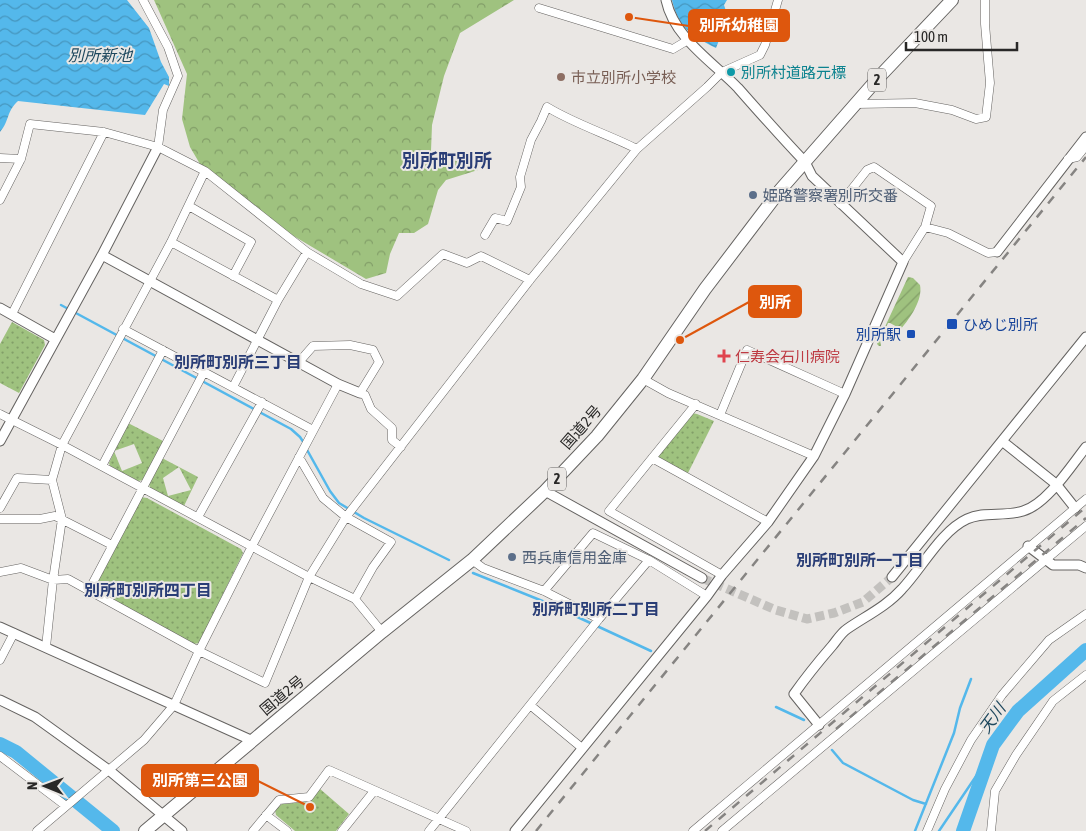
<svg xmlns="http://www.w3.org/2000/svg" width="1086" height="831" font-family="'Asap Condensed','Noto Sans JP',sans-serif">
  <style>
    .grass { fill: url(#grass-dots); fill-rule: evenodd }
    .forest { fill: url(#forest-crowns) }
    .garden { fill: url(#garden-furrows) }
    .water { fill: url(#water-waves) }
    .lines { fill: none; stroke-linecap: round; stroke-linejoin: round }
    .stream { stroke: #54b8eb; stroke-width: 2.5 }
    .river { stroke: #54b8eb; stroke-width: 14 }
    .tertiary-tunnel { stroke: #c3c1be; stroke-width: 9; stroke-dasharray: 9 4.5; stroke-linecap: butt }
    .minor-casing { stroke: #656361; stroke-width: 9 }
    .tertiary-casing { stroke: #656361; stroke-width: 11 }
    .trunk-casing { stroke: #656361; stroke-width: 14 }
    .minor { stroke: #fff; stroke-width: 8 }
    .tertiary { stroke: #fff; stroke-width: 9 }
    .trunk { stroke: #fff; stroke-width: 12 }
    .rail { stroke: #868482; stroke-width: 2.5; stroke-dasharray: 9 9; stroke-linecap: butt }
    .culture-dot { fill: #0f9aa8; stroke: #eae7e4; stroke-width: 2 }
    .education-dot { fill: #8d6e63; stroke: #eae7e4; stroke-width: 2 }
    .service-dot { fill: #5c6f8a; stroke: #eae7e4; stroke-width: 2 }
    .transit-dot { fill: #1a4fb4; stroke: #eae7e4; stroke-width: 2 }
    .health-dot { fill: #e0444e; stroke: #eae7e4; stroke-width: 2 }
    .labels { text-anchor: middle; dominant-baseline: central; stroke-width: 4; stroke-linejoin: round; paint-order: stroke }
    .shield { fill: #eae7e4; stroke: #636160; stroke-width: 1 }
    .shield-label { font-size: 14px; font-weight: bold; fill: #292827 }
    .culture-label { font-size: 15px; fill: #0d838f; stroke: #eae7e4; text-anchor: start }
    .education-label { font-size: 15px; fill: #785e54; stroke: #eae7e4; text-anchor: start }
    .service-label { font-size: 15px; fill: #4e5e75; stroke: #eae7e4; text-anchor: start }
    .transit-label { font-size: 15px; fill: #164399; stroke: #eae7e4; text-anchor: start }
    .health-label { font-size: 15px; fill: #be3a42; stroke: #eae7e4; text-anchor: start }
    .street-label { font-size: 15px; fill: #292827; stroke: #eae7e4 }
    .water-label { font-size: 16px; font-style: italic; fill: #1e485e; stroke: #eae7e4 }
    .neighbourhood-label { font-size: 16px; font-weight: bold; fill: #293d76; stroke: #eae7e4 }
    .quarter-label { font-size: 18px; font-weight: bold; fill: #293d76; stroke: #eae7e4 }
    .leader { fill: none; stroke: #de570d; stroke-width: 2 }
    .callout-dot { fill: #de570d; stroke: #eae7e4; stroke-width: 2 }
    .callout { fill: #de570d; stroke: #de570d; stroke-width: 2 }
    .callout-label { font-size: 16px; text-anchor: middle; font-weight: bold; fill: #fff }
  </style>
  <defs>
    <pattern id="grass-dots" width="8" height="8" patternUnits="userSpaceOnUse" patternTransform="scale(1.25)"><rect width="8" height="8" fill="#9fc27f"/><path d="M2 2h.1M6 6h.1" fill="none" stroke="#829e68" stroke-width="1.8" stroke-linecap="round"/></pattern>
    <pattern id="forest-crowns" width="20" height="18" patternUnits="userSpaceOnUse" patternTransform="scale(1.25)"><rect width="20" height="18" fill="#9fc27f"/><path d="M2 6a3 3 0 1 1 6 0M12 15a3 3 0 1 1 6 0" fill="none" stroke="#829e68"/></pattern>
    <pattern id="garden-furrows" width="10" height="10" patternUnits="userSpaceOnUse" patternTransform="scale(1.25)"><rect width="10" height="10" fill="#9fc27f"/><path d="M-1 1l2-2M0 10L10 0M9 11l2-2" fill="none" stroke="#829e68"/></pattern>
    <pattern id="water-waves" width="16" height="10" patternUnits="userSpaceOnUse" patternTransform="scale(1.25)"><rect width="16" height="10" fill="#54b8eb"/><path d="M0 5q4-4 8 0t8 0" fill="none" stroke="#4696be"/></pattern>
  </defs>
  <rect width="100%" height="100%" fill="#eae7e4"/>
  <!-- grass -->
  <path class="grass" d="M 12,322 L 44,340 L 45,345 L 19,393 L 0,383 L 0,344 Z
    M 692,413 L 697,414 L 714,421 L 688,473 L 660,460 L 658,454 Z
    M 128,423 L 163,441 L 143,480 L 138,481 L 110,466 L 109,463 ZM 134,444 L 142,463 L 122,471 L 114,451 Z
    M 162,458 L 198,477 L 184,506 L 150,489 L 149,483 ZM 179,467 L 191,490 L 168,496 L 163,478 Z
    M 141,497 L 147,498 L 241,549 L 243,553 L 199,643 L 194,644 L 95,590 L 94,584 Z
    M 319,788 L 349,814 L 336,831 L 295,831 L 276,815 L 275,810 L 282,804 L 309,802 Z"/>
  <!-- forest -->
  <path class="forest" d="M 154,0 L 514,0 L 460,33 L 444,76 L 432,125 L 431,151 L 438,156 L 475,166 L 478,170 L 446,180 L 438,190 L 428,224 L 414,233 L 399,233 L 390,254 L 386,273 L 366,279 L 260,216 L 207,176 L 190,147 L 182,119 L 187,74 Z"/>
  <!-- garden -->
  <path class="garden" d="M 908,277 L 913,278 L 920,285 C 923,300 910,318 901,329 L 890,323 L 888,323 L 880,340 L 881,346 L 879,346 L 877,344 Z"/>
  <!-- water -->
  <path class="water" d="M 0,0 L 127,0 L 149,28 L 161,62 L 169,77 L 169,86 L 164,84 L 145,115 L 18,101 C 6,112 10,120 0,132 Z
    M 672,0 L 727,0 L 724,5 L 728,17 L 716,48 C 691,35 679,29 672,0 Z"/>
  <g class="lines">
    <!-- stream -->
    <path class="stream" d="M 61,305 L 291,429 L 300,437 L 304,443
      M 306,448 L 330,491 L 339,503 L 364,518 L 449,560
      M 473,573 L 545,602 L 651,651
      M 776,707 L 804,720
      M 832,750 L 843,763 L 913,800 L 926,804
      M 915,831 L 954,733 L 960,708 L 971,679
      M 939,831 L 989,757"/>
    <!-- river -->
    <path class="river" d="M 0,744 L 16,752 L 113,831
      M 963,831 L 993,745 L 1018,711 L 1086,650"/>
    <!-- tertiary-tunnel -->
    <path class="tertiary-tunnel" d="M 702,578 L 776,610 L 807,619 L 834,613 L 863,602 L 892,577"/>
    <!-- minor casing -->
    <g class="minor-casing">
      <path id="minor" d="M 143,0 L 168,47 L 178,76 L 163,110 L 158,147
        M 539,8 L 673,49 L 688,40
        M 856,104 L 915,103 L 952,110 L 976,119 L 986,117 L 990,83 L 985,24 L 985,0
        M 0,158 L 21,159
        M 1068,159 L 1077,157 L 1086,146
        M 0,200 L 21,159 L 30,124 L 104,132 L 158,147 L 205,171 L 307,252 L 361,284 L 397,296 L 443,254 L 467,263 L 481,256 L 530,280
        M 840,204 L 867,170 L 874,167 L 931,206 L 925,227
        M 189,206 L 251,242 L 233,276
        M 485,235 L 495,218 L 507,221 L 521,187 L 520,177 L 531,140 L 541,121 L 547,107 C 575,124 607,134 637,149
        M 171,242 L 278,300
        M 903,262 L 925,227 L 948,233 L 988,253 L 997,252
        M 12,314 L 104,132
        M 123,329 L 313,430
        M 299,362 L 313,346 L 350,345 L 373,350 L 379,362 L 360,393 L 365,395 L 371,409 L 392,428 L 392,440 L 401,447
        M 643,379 L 668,393 L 814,456
        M 233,387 L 278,300 L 307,252
        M 696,404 L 609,511 L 722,575
        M 0,414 L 62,445 L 309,577 L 355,599 L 382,632
        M 720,415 L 747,350 L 845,394
        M 299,457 L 323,498 L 346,517 L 391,542 L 373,567 L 355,599
        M 652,458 L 768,522
        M 102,466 L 163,350
        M 0,508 L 17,478 L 52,480
        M 198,517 L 262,402
        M 0,519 L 40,519 L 55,516 L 112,545
        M 472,560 L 483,568 L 544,591 L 599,619
        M 0,572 L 21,568 L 53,580 L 68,579 L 199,651 L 265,683 L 309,577 L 346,517 L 530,280 L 637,149 L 707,87 L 722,72 L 760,55 L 765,45 L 778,0
        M 89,590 L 204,372
        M 544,591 L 593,533 L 649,560 L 707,596
        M 46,647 L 53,580 L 62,519 L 52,480 L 62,445 L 171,242 L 205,171
        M 0,660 L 14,633
        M 530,705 L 582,748
        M 0,756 L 66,806
        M 266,815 L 287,831
        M 37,831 L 144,740 L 174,705 L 199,651 L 252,546 L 338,384
        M 253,831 L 279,800 L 309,797 L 329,770 L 466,831
        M 342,831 L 374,791
        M 429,831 L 599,619 L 649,560
        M 693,831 L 1086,499
        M 722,831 L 1086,526
        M 927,831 L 945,789 L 971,740 L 1002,695 L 1049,640 L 1086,614
        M 991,831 L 995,791 L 1016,755 L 1053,701 L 1086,675"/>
    </g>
    <!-- tertiary casing -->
    <g class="tertiary-casing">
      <path id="tertiary" d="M 997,252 L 1086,137
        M 102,255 L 338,384 L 360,393
        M 0,308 L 55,339
        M 0,441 L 102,255 L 158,147
        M 1002,441 L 1056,484 L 1075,508
        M 545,491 L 702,578
        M 1028,546 L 1053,565 L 1079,565 L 1086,568
        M 892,577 L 1086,337
        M 0,627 L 253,741
        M 0,700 L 35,717 L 110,771 L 182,831
        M 819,725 L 794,694 C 806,677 819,661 832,646 C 837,640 841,633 847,629 C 866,616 887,606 902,589 C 922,568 941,531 967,519 C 984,511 1004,517 1023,511 C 1047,504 1071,466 1086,447
        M 515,831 L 707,596 L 722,575 L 768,522 L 814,456 L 845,394 L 903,262 L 812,176 L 805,162 C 782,138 760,113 738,88 C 713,62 674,38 666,0"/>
    </g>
    <!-- trunk casing -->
    <g class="trunk-casing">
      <path id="trunk" d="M 145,831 L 382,632 L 472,560 L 545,491 L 597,436 L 643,379 L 705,289 L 781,189 L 880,76 L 952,0"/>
    </g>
    <!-- minor -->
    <use href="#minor" class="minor"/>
    <!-- tertiary -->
    <use href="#tertiary" class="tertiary"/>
    <!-- trunk -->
    <use href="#trunk" class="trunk"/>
    <!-- rail -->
    <path class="rail" d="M 836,729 L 1086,518
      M 536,831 L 1086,157
      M 705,831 L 1086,507"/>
  </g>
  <!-- markers -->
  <circle class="culture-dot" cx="731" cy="72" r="5"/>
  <circle class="education-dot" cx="561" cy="77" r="5"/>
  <g class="service-dot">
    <circle cx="753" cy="195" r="5"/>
    <circle cx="512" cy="557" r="5"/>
  </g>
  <g class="transit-dot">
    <rect x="946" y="318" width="12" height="12" rx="2.5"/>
    <rect x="906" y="329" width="10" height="10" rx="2.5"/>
  </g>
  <path class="health-dot" d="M721.5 348.5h5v5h5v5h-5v5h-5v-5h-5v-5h5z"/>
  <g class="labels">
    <!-- shield labels -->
    <g class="shield">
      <rect x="868" y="68.5" width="18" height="23" rx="4"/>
      <rect x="548" y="467.5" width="18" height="23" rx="4"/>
    </g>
    <g class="shield-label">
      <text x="877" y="80">2</text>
      <text x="557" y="479">2</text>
    </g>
    <!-- culture labels -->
    <g class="culture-label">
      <text x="741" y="72">別所村道路元標</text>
    </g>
    <!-- education labels -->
    <g class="education-label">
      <text x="571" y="77">市立別所小学校</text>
    </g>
    <!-- service labels -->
    <g class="service-label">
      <text x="763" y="195">姫路警察署別所交番</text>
      <text x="522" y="557">西兵庫信用金庫</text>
    </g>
    <!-- transit labels -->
    <g class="transit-label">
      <text x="963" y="324">ひめじ別所</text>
      <text x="901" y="334" text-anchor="end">別所駅</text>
    </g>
    <!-- health labels -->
    <g class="health-label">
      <text x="735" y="356">仁寿会石川病院</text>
    </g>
    <!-- street labels -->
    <g class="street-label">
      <text transform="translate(581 427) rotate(-49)">国道2号</text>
      <text transform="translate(282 695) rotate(-40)">国道2号</text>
    </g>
    <!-- water labels -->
    <g class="water-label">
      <text x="100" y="55">別所新池</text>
      <text transform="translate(992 718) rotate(-54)">天川</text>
    </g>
    <!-- neighbourhood labels -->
    <g class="neighbourhood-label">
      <text x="238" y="362">別所町別所三丁目</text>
      <text x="860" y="560">別所町別所一丁目</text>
      <text x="148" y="590">別所町別所四丁目</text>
      <text x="596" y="609">別所町別所二丁目</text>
    </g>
    <!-- quarter labels -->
    <g class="quarter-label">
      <text x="447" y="160">別所町別所</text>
    </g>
  </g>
  <!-- callouts -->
  <path class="leader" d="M629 17L689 26M680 340L749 302M310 807L258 781"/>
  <g class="callout-dot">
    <circle cx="629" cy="17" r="5"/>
    <circle cx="680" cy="340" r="5"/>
    <circle cx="310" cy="807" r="5"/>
  </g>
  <g class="callout">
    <rect x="689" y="10" width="100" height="31" rx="5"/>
    <rect x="749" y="286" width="52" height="31" rx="5"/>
    <rect x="142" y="765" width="116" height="31" rx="5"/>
  </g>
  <g class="callout-label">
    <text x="739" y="31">別所幼稚園</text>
    <text x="775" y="308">別所</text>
    <text x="200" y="786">別所第三公園</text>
  </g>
  <!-- north arrow -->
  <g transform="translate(45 786) rotate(271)" stroke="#eae7e4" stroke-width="4" paint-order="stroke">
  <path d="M0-4L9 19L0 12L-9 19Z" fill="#292827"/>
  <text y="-8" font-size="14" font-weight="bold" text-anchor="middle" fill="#292827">N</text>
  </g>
  <!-- scale -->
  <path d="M906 42v8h111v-8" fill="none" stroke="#292827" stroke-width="2.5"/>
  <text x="914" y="42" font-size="15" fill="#292827" stroke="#eae7e4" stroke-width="4" paint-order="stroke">100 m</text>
</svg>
